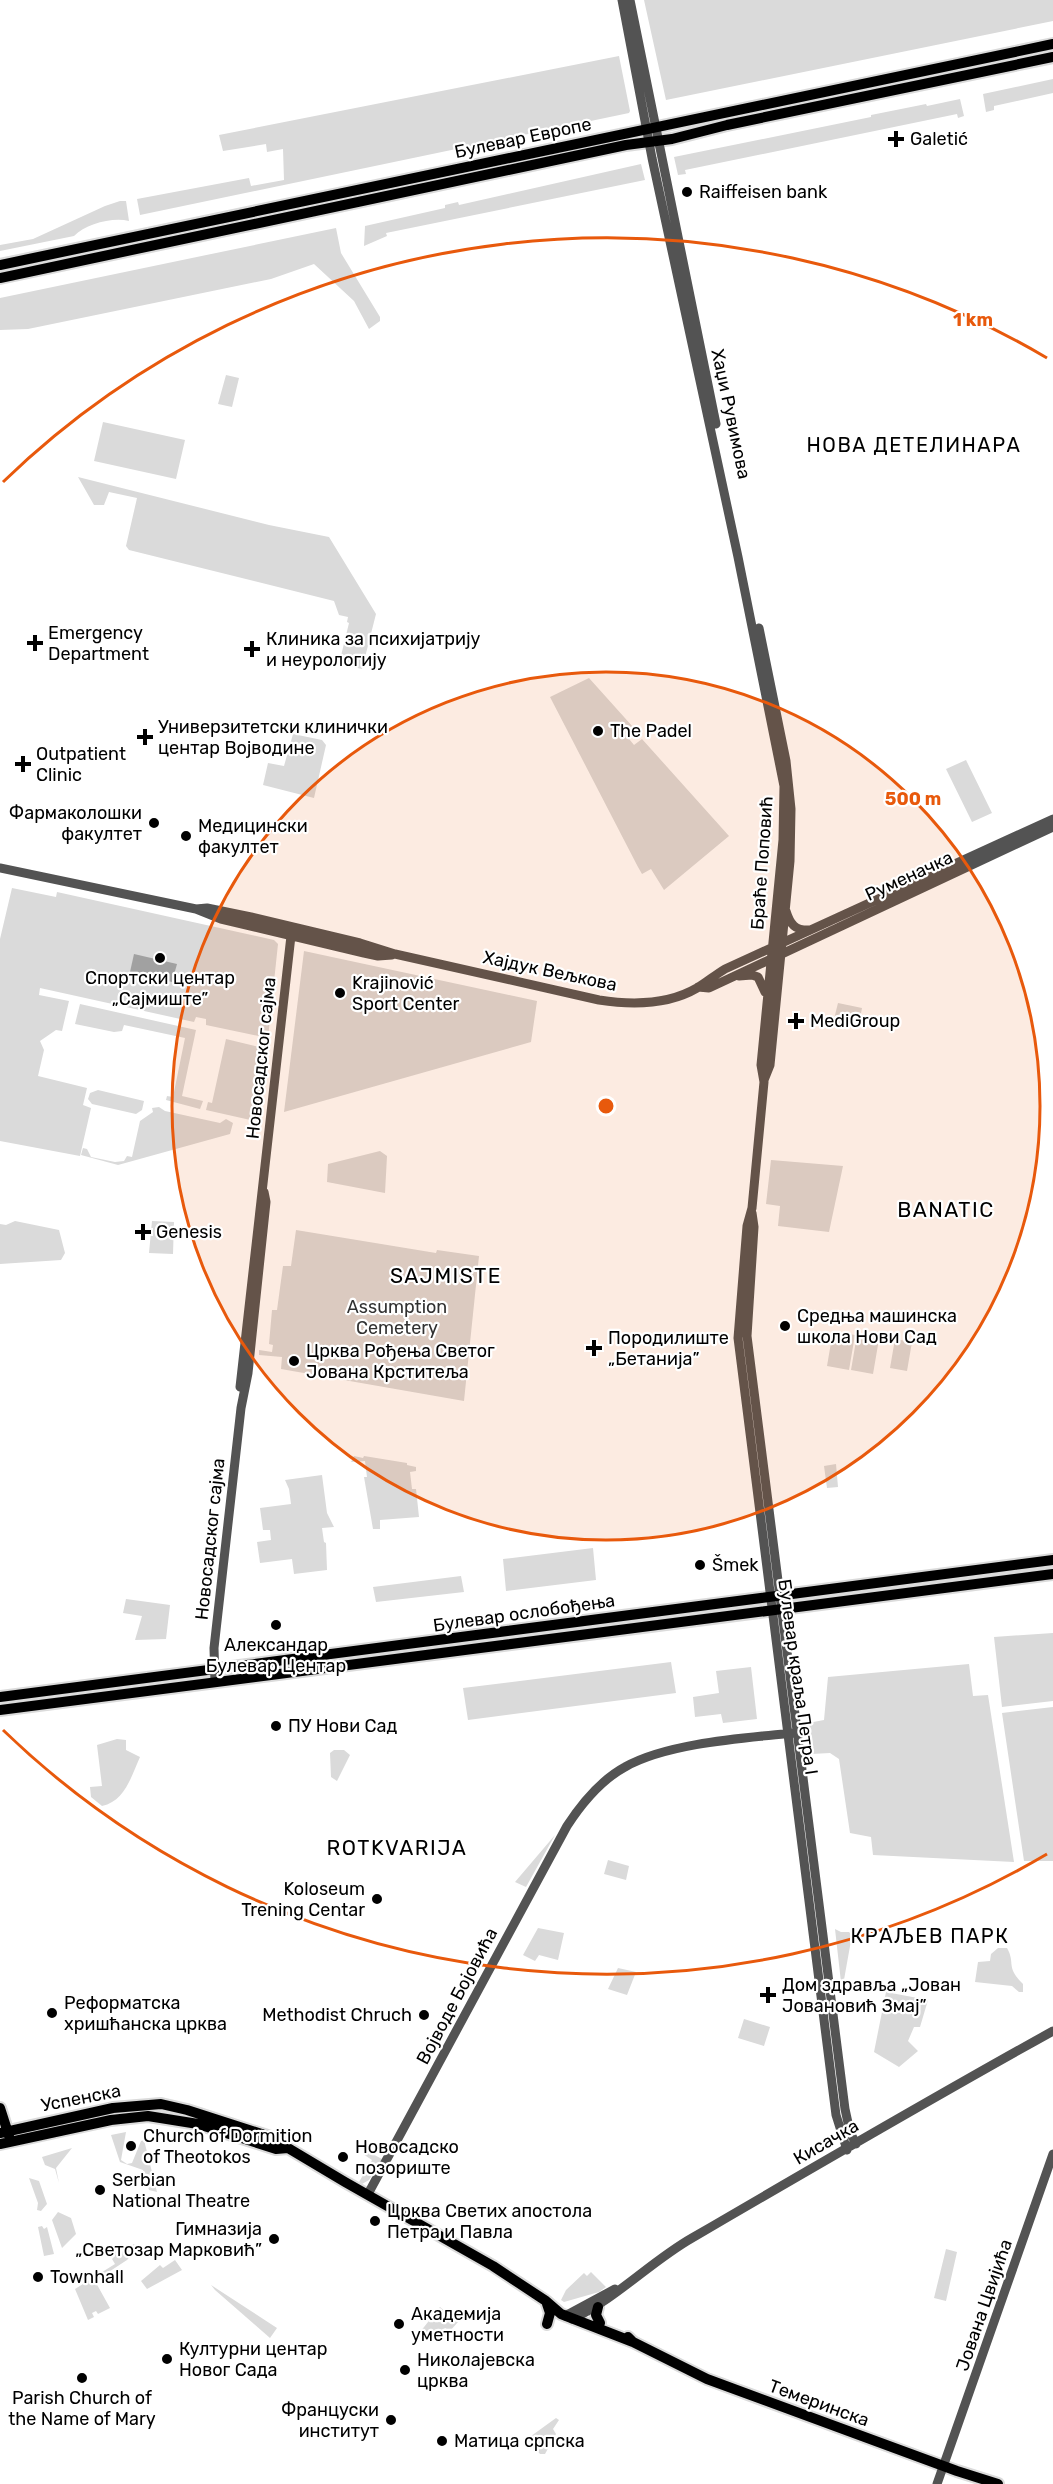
<svg xmlns="http://www.w3.org/2000/svg" width="1053" height="2484" font-family="Rubik,sans-serif">
  <style>
    .green { fill: #dadada }
    .water { fill: #a1a1a1 }
    .lines { fill: none; stroke-linecap: round; stroke-linejoin: round }
    .major-casing { stroke: #dbdbdb; stroke-width: 14 }
    .minor { stroke: #535353; stroke-width: 9 }
    .major { stroke: #000; stroke-width: 10 }
    .ring { fill: none; stroke: #e8590c; stroke-width: 3 }
    .poi-dot { fill: #000; stroke: #fff; stroke-width: 2 }
    .labels { text-anchor: middle; dominant-baseline: central; stroke-width: 4.5; stroke-linejoin: round; paint-order: stroke }
    .street-label { font-size: 18px; fill: #000; stroke: #fff }
    .poi-label { font-size: 18px; fill: #000; stroke: #fff; text-anchor: start }
    .park-label { font-size: 18px; fill: #313131; stroke: #fff }
    .neighbourhood-label { font-size: 20px; letter-spacing: 1.5px; fill: #000; stroke: #fff }
    .quarter-label { font-size: 21px; letter-spacing: 1.5px; fill: #000; stroke: #fff }
    .centre { fill: #e8590c; stroke: #fff; stroke-width: 3 }
    .ring-label { font-size: 18px; text-anchor: middle; font-weight: bold; fill: #e8590c; stroke: #fff; stroke-width: 4.5; stroke-linejoin: round; paint-order: stroke }
  </style>
  <rect width="100%" height="100%" fill="#fff"/>
  <!-- green -->
  <path class="green" d="M 644,0 L 1053,0 L 1053,21 L 666,100 Z
    M 619,56 L 630,111 L 629,113 L 140,215 L 137,199 L 249,178 L 251,186 L 284,180 L 283,149 L 267,152 L 266,144 L 223,151 L 219,135 Z
    M 1053,79 L 1053,93 L 994,106 L 994,110 L 986,112 L 983,94 Z
    M 960,99 L 964,116 L 958,118 L 957,114 L 685,170 L 686,174 L 678,175 L 674,157 L 871,117 L 871,115 L 926,104 L 927,106 Z
    M 641,164 L 645,180 L 386,233 L 387,236 L 364,246 L 365,226 L 445,208 L 445,205 L 458,202 L 459,205 Z
    M 120,201 L 126,201 L 129,221 C 112,217 86,224 74,236 L 0,251 L 0,245 L 33,239 L 105,206 Z
    M 336,228 L 341,253 L 380,317 L 380,321 L 369,329 L 354,301 L 314,264 L 271,279 L 28,329 L 0,330 L 0,298 Z
    M 226,375 L 239,378 L 232,407 L 218,404 Z
    M 103,422 L 185,440 L 176,479 L 94,461 Z
    M 78,477 L 269,525 L 329,537 L 376,614 L 362,669 L 339,664 L 349,623 L 347,622 L 348,617 L 339,615 L 334,601 L 129,550 L 126,546 L 137,498 L 109,492 L 104,505 L 94,505 Z
    M 589,678 L 633,727 L 625,734 L 634,745 L 642,739 L 729,836 L 664,890 L 651,869 L 642,874 L 638,867 L 550,697 Z
    M 293,734 L 322,740 L 326,745 L 314,798 L 263,785 L 268,763 L 284,766 Z
    M 966,760 L 992,813 L 972,822 L 946,769 Z
    M 12,888 L 56,897 L 57,892 L 274,940 L 278,944 L 268,1038 L 206,1025 L 206,1019 L 196,1017 L 194,1022 L 40,988 L 39,995 L 69,1001 L 62,1031 L 56,1030 L 40,1041 L 44,1050 L 38,1076 L 87,1088 L 83,1105 L 91,1108 L 80,1156 L 0,1141 L 0,939 Z
    M 304,951 L 537,1001 L 531,1042 L 284,1112 Z
    M 838,1003 L 862,1008 L 858,1029 L 833,1023 Z
    M 80,1004 L 196,1030 L 182,1096 L 203,1101 L 200,1109 L 166,1100 L 167,1096 L 173,1097 L 185,1038 L 124,1025 L 122,1031 L 114,1032 L 75,1024 Z
    M 226,1039 L 267,1049 L 259,1122 L 206,1110 L 208,1102 L 212,1103 Z
    M 98,1090 L 144,1101 L 142,1110 L 136,1114 L 92,1104 L 88,1099 L 90,1093 Z
    M 159,1107 L 165,1111 L 220,1123 L 226,1119 L 233,1123 L 230,1134 L 118,1165 L 81,1155 L 83,1148 L 87,1149 L 91,1157 L 115,1162 L 124,1161 L 127,1156 L 132,1157 L 140,1121 L 153,1112 L 152,1108 Z
    M 380,1151 L 387,1156 L 385,1193 L 327,1182 L 328,1164 Z
    M 771,1160 L 843,1166 L 829,1232 L 778,1226 L 780,1206 L 766,1204 Z
    M 15,1221 L 59,1230 L 65,1253 L 61,1260 L 0,1264 L 0,1224 L 6,1225 Z
    M 152,1221 L 174,1222 L 173,1254 L 149,1253 Z
    M 296,1230 L 436,1253 L 437,1250 L 479,1256 L 464,1401 L 281,1369 L 282,1357 L 259,1355 L 259,1350 L 272,1352 L 273,1345 L 269,1344 L 272,1310 L 277,1310 L 283,1266 L 291,1266 Z
    M 833,1331 L 855,1335 L 849,1370 L 827,1366 Z
    M 857,1335 L 879,1339 L 873,1374 L 851,1370 Z
    M 895,1339 L 912,1342 L 907,1371 L 890,1368 Z
    M 354,1456 L 363,1458 L 364,1456 L 407,1463 L 407,1465 L 416,1467 L 416,1471 L 410,1472 L 412,1489 L 416,1489 L 419,1517 L 380,1520 L 380,1529 L 373,1529 L 364,1477 L 367,1477 L 365,1461 L 351,1462 Z
    M 836,1464 L 838,1487 L 827,1488 L 824,1466 Z
    M 322,1475 L 327,1513 L 334,1527 L 322,1528 L 324,1542 L 326,1543 L 327,1570 L 294,1574 L 292,1559 L 260,1563 L 257,1542 L 271,1540 L 270,1530 L 263,1530 L 260,1508 L 291,1504 L 289,1489 L 285,1480 Z
    M 593,1548 L 596,1580 L 506,1591 L 503,1559 Z
    M 461,1576 L 464,1592 L 376,1602 L 373,1587 Z
    M 126,1599 L 170,1605 L 166,1639 L 135,1640 L 142,1616 L 123,1613 Z
    M 1053,1633 L 1053,1701 L 1002,1707 L 994,1637 Z
    M 671,1662 L 676,1693 L 468,1720 L 463,1688 Z
    M 969,1664 L 973,1696 L 988,1695 L 1014,1862 L 873,1855 L 871,1837 L 850,1833 L 839,1759 L 830,1753 L 811,1754 L 808,1723 L 824,1720 L 828,1677 Z
    M 751,1667 L 757,1719 L 723,1723 L 721,1714 L 695,1717 L 693,1697 L 719,1693 L 716,1671 Z
    M 1053,1707 L 1053,1861 L 1024,1861 L 1002,1713 Z
    M 117,1739 L 126,1740 L 126,1750 L 140,1757 C 131,1777 125,1801 102,1806 L 91,1797 L 90,1787 L 102,1786 L 97,1745 Z
    M 334,1750 L 344,1750 L 350,1755 L 337,1781 L 331,1777 L 330,1753 Z
    M 555,1835 L 526,1887 L 515,1882 Z
    M 608,1860 L 629,1866 L 626,1880 L 604,1874 Z
    M 538,1928 L 564,1933 L 558,1960 L 539,1955 L 535,1961 L 523,1955 Z
    M 835,1929 L 841,1932 L 849,1932 L 852,1935 L 842,1991 Z
    M 998,1948 L 1007,1948 C 1016,1964 1005,1966 1023,1984 L 1023,1992 L 1019,1992 L 1012,1986 L 975,1982 L 978,1962 L 990,1961 L 991,1954 Z
    M 618,1968 L 636,1972 L 627,1995 L 608,1989 Z
    M 886,1992 L 928,2000 L 920,2027 L 914,2027 L 908,2041 L 918,2051 L 899,2067 L 874,2052 Z
    M 744,2019 L 770,2027 L 764,2046 L 738,2038 Z
    M 126,2132 L 121,2160 L 127,2164 L 132,2163 L 141,2141 L 144,2140 L 157,2192 L 149,2190 L 143,2170 L 120,2162 L 111,2135 Z
    M 72,2148 L 56,2168 L 59,2183 L 55,2169 L 45,2165 L 42,2157 Z
    M 365,2150 L 382,2159 L 369,2180 L 362,2184 L 359,2182 L 372,2160 L 363,2154 Z
    M 29,2178 L 39,2181 L 47,2204 L 41,2211 L 37,2210 L 38,2203 Z
    M 58,2212 L 71,2218 L 76,2234 L 62,2248 L 52,2220 Z
    M 42,2226 L 44,2229 L 47,2227 L 54,2254 L 44,2256 L 38,2227 Z
    M 134,2244 L 137,2249 L 127,2260 L 95,2281 L 110,2308 L 98,2314 L 96,2311 L 92,2313 L 94,2317 L 88,2320 L 75,2289 L 115,2264 L 112,2259 L 115,2256 L 107,2250 L 121,2245 L 122,2249 L 117,2255 Z
    M 946,2249 L 957,2252 L 946,2301 L 934,2298 Z
    M 175,2260 L 182,2270 L 147,2289 L 141,2281 L 160,2265 L 163,2268 Z
    M 591,2272 L 606,2287 L 599,2292 L 564,2302 L 561,2300 L 566,2290 L 584,2273 L 587,2276 Z
    M 211,2285 L 277,2328 L 270,2338 L 215,2290 Z
    M 440,2307 L 458,2322 L 450,2331 L 445,2328 L 433,2342 L 420,2332 Z
    M 556,2418 L 559,2420 L 553,2429 L 556,2434 L 545,2454 L 540,2454 L 527,2439 Z"/>
  <!-- water -->
  <path class="water" d="M 134,954 L 177,964 L 172,982 L 130,972 Z"/>
  <g class="lines">
    <!-- major casing -->
    <g class="major-casing">
      <path id="major" d="M 0,265 L 1053,44
        M 0,278 L 626,145 L 672,139 L 727,125 L 1053,57
        M 0,1697 L 1053,1560
        M 0,1710 L 1053,1574
        M 0,2108 L 9,2136
        M 0,2133 L 113,2108 L 161,2104 L 187,2110 L 280,2140 L 288,2148 L 345,2182 L 493,2266 L 546,2301 L 561,2314 L 633,2342
        M 0,2144 L 111,2120 L 148,2116 L 198,2124 L 276,2149 L 288,2148
        M 547,2304 L 550,2313 L 547,2324
        M 598,2307 L 596,2315 L 600,2323
        M 628,2337 L 633,2342 L 707,2379 L 957,2471 L 998,2484"/>
    </g>
    <!-- minor -->
    <path class="minor" d="M 622,0 L 652,158 L 738,557 L 784,786 L 783,840 L 761,1065 L 764,1082 L 752,1208 L 747,1226 L 738,1338 L 836,2115 L 847,2150
      M 630,0 L 716,424
      M 759,628 L 786,761 L 791,809 L 790,861 L 770,1065 L 764,1080
      M 0,868 L 196,909 L 221,919 L 364,953 L 378,956 L 392,955
      M 196,909 L 207,908 L 251,917 L 360,943 L 395,954 L 599,1000 C 631,1005 668,1005 697,988 C 707,982 715,975 725,969 L 1053,819
      M 786,911 C 790,924 795,931 810,930
      M 739,976 L 752,975 L 758,977 L 765,992
      M 698,987 L 709,988 L 1053,827
      M 752,1213 L 754,1227 L 747,1336 L 845,2109 L 850,2132 L 856,2144
      M 240,1387 L 292,927
      M 215,1682 L 214,1648 L 241,1408 L 248,1373 L 266,1202 L 264,1192
      M 368,2194 L 567,1826 C 582,1803 601,1780 625,1767 C 667,1743 745,1738 793,1733
      M 565,2316 L 615,2289
      M 572,2319 C 616,2299 650,2262 692,2238 C 812,2168 932,2098 1053,2031
      M 937,2484 L 1053,2154"/>
    <!-- major -->
    <use href="#major" class="major"/>
  </g>
  <!-- distance rings -->
  <circle cx="606" cy="1106" r="434" fill="#e8590c" fill-opacity=".12"/>
  <g class="ring">
    <circle cx="606" cy="1106" r="434"/>
    <path d="M1047 1854A868 868 0 0 1 3 1730M3 482A868 868 0 0 1 1047 358"/>
  </g>
  <!-- markers -->
  <g class="poi-dot">
    <path d="M893 130h6v6h6v6h-6v6h-6v-6h-6v-6h6z"/>
    <circle cx="687" cy="192" r="6"/>
    <path d="M32 634h6v6h6v6h-6v6h-6v-6h-6v-6h6z"/>
    <path d="M249 640h6v6h6v6h-6v6h-6v-6h-6v-6h6z"/>
    <circle cx="598" cy="731" r="6"/>
    <path d="M142 728h6v6h6v6h-6v6h-6v-6h-6v-6h6z"/>
    <path d="M20 755h6v6h6v6h-6v6h-6v-6h-6v-6h6z"/>
    <circle cx="154" cy="823" r="6"/>
    <circle cx="186" cy="836" r="6"/>
    <circle cx="160" cy="958" r="6"/>
    <circle cx="340" cy="993" r="6"/>
    <path d="M793 1012h6v6h6v6h-6v6h-6v-6h-6v-6h6z"/>
    <path d="M140 1223h6v6h6v6h-6v6h-6v-6h-6v-6h6z"/>
    <circle cx="785" cy="1326" r="6"/>
    <path d="M591 1339h6v6h6v6h-6v6h-6v-6h-6v-6h6z"/>
    <circle cx="294" cy="1361" r="6"/>
    <circle cx="700" cy="1565" r="6"/>
    <circle cx="276" cy="1625" r="6"/>
    <circle cx="276" cy="1726" r="6"/>
    <circle cx="377" cy="1899" r="6"/>
    <path d="M765 1986h6v6h6v6h-6v6h-6v-6h-6v-6h6z"/>
    <circle cx="52" cy="2013" r="6"/>
    <circle cx="424" cy="2015" r="6"/>
    <circle cx="131" cy="2146" r="6"/>
    <circle cx="343" cy="2157" r="6"/>
    <circle cx="100" cy="2190" r="6"/>
    <circle cx="375" cy="2221" r="6"/>
    <circle cx="274" cy="2239" r="6"/>
    <circle cx="38" cy="2277" r="6"/>
    <circle cx="399" cy="2324" r="6"/>
    <circle cx="167" cy="2359" r="6"/>
    <circle cx="405" cy="2370" r="6"/>
    <circle cx="82" cy="2378" r="6"/>
    <circle cx="391" cy="2420" r="6"/>
    <circle cx="442" cy="2441" r="6"/>
  </g>
  <g class="labels">
    <!-- street labels -->
    <g class="street-label">
      <text transform="translate(523 138) rotate(-12)">Булевар Европе</text>
      <text transform="translate(731 414) rotate(78)">Хаџи Рувимова</text>
      <text transform="translate(762 863) rotate(-86)">Браће Поповић</text>
      <text transform="translate(909 876) rotate(-25)">Руменачка</text>
      <text transform="translate(550 971) rotate(12)">Хајдук Вељкова</text>
      <text transform="translate(261 1058) rotate(-84)">Новосадског сајма</text>
      <text transform="translate(210 1539) rotate(-84)">Новосадског сајма</text>
      <text transform="translate(524 1613) rotate(-8)">Булевар ослобођења</text>
      <text transform="translate(798 1677) rotate(82)">Булевар краља Петра I</text>
      <text transform="translate(457 1996) rotate(-62)">Војводе Бојовића</text>
      <text transform="translate(81 2098) rotate(-11)">Успенска</text>
      <text transform="translate(826 2142) rotate(-30)">Кисачка</text>
      <text transform="translate(984 2305) rotate(-71)">Јована Цвијића</text>
      <text transform="translate(819 2403) rotate(20)">Темеринска</text>
    </g>
    <!-- poi labels -->
    <g class="poi-label">
      <text x="910" y="139">Galetić</text>
      <text x="699" y="192">Raiffeisen bank</text>
      <text x="48" y="633">Emergency<tspan x="48" dy="21">Department</tspan></text>
      <text x="266" y="639">Клиника за психијатрију<tspan x="266" dy="21">и неурологију</tspan></text>
      <text x="158" y="727">Универзитетски клинички<tspan x="158" dy="21">центар Војводине</tspan></text>
      <text x="610" y="731">The Padel</text>
      <text x="36" y="754">Outpatient<tspan x="36" dy="21">Clinic</tspan></text>
      <text x="142" y="813" text-anchor="end">Фармаколошки<tspan x="142" dy="21">факултет</tspan></text>
      <text x="198" y="826">Медицински<tspan x="198" dy="21">факултет</tspan></text>
      <text x="160" y="978" text-anchor="middle">Спортски центар<tspan x="160" dy="21">„Сајмиште”</tspan></text>
      <text x="352" y="983">Krajinović<tspan x="352" dy="21">Sport Center</tspan></text>
      <text x="810" y="1021">MediGroup</text>
      <text x="156" y="1232">Genesis</text>
      <text x="797" y="1316">Средња машинска<tspan x="797" dy="21">школа Нови Сад</tspan></text>
      <text x="608" y="1338">Породилиште<tspan x="608" dy="21">„Бетанија”</tspan></text>
      <text x="306" y="1351">Црква Рођења Светог<tspan x="306" dy="21">Јована Крститеља</tspan></text>
      <text x="712" y="1565">Šmek</text>
      <text x="276" y="1645" text-anchor="middle">Александар<tspan x="276" dy="21">Булевар Центар</tspan></text>
      <text x="288" y="1726">ПУ Нови Сад</text>
      <text x="365" y="1889" text-anchor="end">Koloseum<tspan x="365" dy="21">Trening Centar</tspan></text>
      <text x="782" y="1985">Дом здравља „Јован<tspan x="782" dy="21">Јовановић Змај”</tspan></text>
      <text x="64" y="2003">Реформатска<tspan x="64" dy="21">хришћанска црква</tspan></text>
      <text x="412" y="2015" text-anchor="end">Methodist Chruch</text>
      <text x="143" y="2136">Church of Dormition<tspan x="143" dy="21">of Theotokos</tspan></text>
      <text x="355" y="2147">Новосадско<tspan x="355" dy="21">позориште</tspan></text>
      <text x="112" y="2180">Serbian<tspan x="112" dy="21">National Theatre</tspan></text>
      <text x="387" y="2211">Црква Светих апостола<tspan x="387" dy="21">Петра и Павла</tspan></text>
      <text x="262" y="2229" text-anchor="end">Гимназија<tspan x="262" dy="21">„Светозар Марковић”</tspan></text>
      <text x="50" y="2277">Townhall</text>
      <text x="411" y="2314">Академија<tspan x="411" dy="21">уметности</tspan></text>
      <text x="179" y="2349">Културни центар<tspan x="179" dy="21">Новог Сада</tspan></text>
      <text x="417" y="2360">Николајевска<tspan x="417" dy="21">црква</tspan></text>
      <text x="82" y="2398" text-anchor="middle">Parish Church of<tspan x="82" dy="21">the Name of Mary</tspan></text>
      <text x="379" y="2410" text-anchor="end">Француски<tspan x="379" dy="21">институт</tspan></text>
      <text x="454" y="2441">Матица српска</text>
    </g>
    <!-- park labels -->
    <g class="park-label">
      <text x="397" y="1307">Assumption<tspan x="397" dy="21">Cemetery</tspan></text>
    </g>
    <!-- neighbourhood labels -->
    <g class="neighbourhood-label">
      <text x="914" y="445">НОВА ДЕТЕЛИНАРА</text>
      <text x="930" y="1936">КРАЉЕВ ПАРК</text>
    </g>
    <!-- quarter labels -->
    <g class="quarter-label">
      <text x="946" y="1209">BANATIC</text>
      <text x="446" y="1275">SAJMISTE</text>
      <text x="397" y="1847">ROTKVARIJA</text>
    </g>
  </g>
  <circle cx="606" cy="1106" r="9" class="centre"/>
  <g class="ring-label">
    <text x="973" y="326">1 km</text>
    <text x="913" y="805">500 m</text>
  </g>
</svg>
